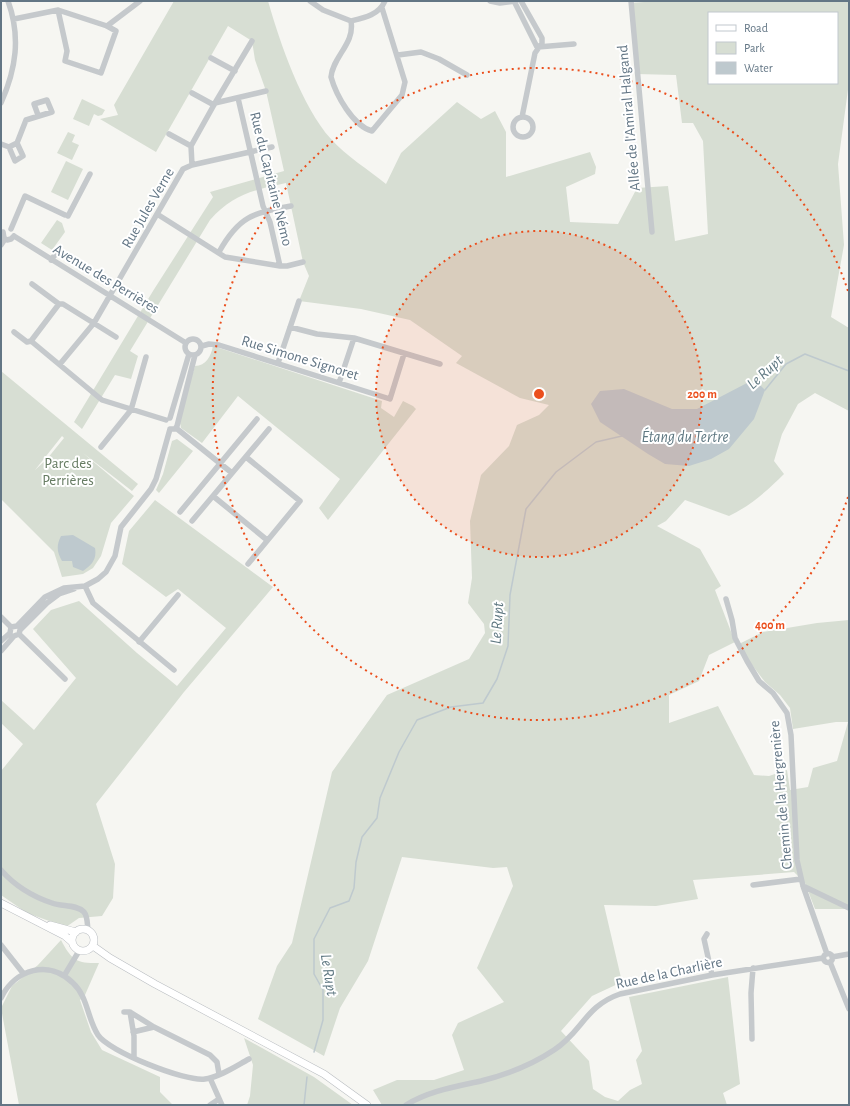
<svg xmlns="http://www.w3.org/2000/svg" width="850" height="1106" font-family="'Alegreya Sans',sans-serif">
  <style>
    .green { fill: #d7ded3; fill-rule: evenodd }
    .water { fill: #bec9ce }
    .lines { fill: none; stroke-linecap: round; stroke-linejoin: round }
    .stream { stroke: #bec9ce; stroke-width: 1.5 }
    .major-casing { stroke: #b8bcc0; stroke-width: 8 }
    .minor { stroke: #c5c9cc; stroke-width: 5.5 }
    .major { stroke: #fff; stroke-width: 7 }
    .ring { fill: none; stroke: #eb4f1d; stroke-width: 2; stroke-dasharray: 2 4 }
    .labels { text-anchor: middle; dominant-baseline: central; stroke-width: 4; stroke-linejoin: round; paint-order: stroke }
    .street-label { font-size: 15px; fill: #637685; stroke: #fff }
    .park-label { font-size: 15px; fill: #677c63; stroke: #fff }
    .water-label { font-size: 16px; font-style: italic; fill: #5f7882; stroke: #fff }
    .centre { fill: #eb4f1d; stroke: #fff; stroke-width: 2 }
    .ring-label { font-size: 12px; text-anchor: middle; font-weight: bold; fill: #eb4f1d; stroke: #fff; stroke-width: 4; stroke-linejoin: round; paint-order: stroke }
  </style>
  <rect width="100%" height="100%" fill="#f6f6f2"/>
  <!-- green -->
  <path class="green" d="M 174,1 L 268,1 C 280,43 302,107 331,139 C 346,156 369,170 386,184 L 401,153 L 457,102 L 481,119 L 495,111 L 506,132 L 506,177 L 590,152 L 596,167 L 595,174 L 566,187 L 570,222 L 618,224 L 637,188 L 668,186 L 675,241 L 708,234 L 703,141 L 693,123 L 682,123 L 676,75 L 636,74 L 630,3 L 658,1 L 849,1 L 849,82 L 838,164 L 844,245 L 831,317 L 849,328 L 849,411 L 815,393 L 798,404 L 782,434 L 774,461 L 784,474 C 768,490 750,506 729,516 L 685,500 L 666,521 L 657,526 L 700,549 L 721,586 L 715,590 L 735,642 L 709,655 L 699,681 L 669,695 L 669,723 L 718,706 L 754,775 L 769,776 L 787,770 L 790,790 L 808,787 L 813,768 L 837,761 L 848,722 L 836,722 L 793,729 L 790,708 L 780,695 L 765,682 L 737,645 L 763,632 L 817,623 L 849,620 L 849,909 L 815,909 L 805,883 L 794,872 L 693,880 L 698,899 L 656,906 L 604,905 L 622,982 L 592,996 L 561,1031 L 589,1061 L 593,1089 L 605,1097 L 618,1101 L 630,1090 L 642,1084 L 636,1060 L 642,1051 L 629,997 L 728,977 L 740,1084 L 723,1093 L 727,1105 L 382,1105 L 373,1090 L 397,1080 L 434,1080 L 464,1070 L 452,1035 L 458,1023 L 504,1002 L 477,968 L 513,886 L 507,867 L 493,868 L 402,857 L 368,961 L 340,1008 L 324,1056 L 258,1019 L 277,966 L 292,943 L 332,772 L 387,695 L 469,659 L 485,633 L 484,624 L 468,603 L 472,578 L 470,521 L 481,475 L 509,446 L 517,425 L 539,415 L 549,405 L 520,398 L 456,363 L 462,356 L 410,320 L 361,309 L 299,301 L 309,276 L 303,262 L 286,183 C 254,190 233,194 210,220 L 130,351 L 138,356 L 131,379 L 115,375 L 82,429 L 74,422 L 153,291 L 213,197 L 210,192 L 284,171 L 266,91 L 255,60 L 252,41 L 228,26 L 156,152 L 100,119 L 118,115 L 114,105 ZM 709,13 L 837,13 L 837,83 L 709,83 Z
    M 82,99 L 105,110 L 102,115 L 98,116 L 94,114 L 89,126 L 73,119 Z
    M 68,132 L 75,135 L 72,142 L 79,145 L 72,160 L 57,153 Z
    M 66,161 L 83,169 L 68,200 L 51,192 Z
    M 57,220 L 62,223 L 65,232 L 52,250 L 41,243 Z
    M 213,346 L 382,401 L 381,408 L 394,417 L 403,401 L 413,406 L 416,409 L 328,520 L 319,508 L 340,479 L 238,396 L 202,443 L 181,428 L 179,418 L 195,366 C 206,366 211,356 213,346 Z
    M 1,371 L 138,484 L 132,491 L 83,453 L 134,496 L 111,523 L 101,556 L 93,568 L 83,574 L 62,577 L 54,552 L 1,499 ZM 62,436 L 64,438 L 47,459 L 35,470 Z
    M 177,439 L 193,451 L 159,493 L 156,490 L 163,474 L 172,441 Z
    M 155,500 L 273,587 L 184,692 L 96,804 L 115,864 L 113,898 L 102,916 L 79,918 L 66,927 L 27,913 L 1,895 L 1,771 L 23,744 L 1,723 L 1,700 L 34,730 L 76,678 L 33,629 L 51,610 L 79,601 L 137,653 L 177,686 L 226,628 L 178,589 L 166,597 L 122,564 L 129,531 Z
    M 61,940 C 71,959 76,964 99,963 L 85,995 L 80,1000 L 91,1032 L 102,1050 L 160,1077 L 160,1092 L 173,1105 L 19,1105 L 1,1008 L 12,986 L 38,965 Z
    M 244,1038 L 314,1077 L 353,1105 L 247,1105 L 250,1096 L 253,1065 Z"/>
  <!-- water -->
  <path class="water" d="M 747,383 L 758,383 L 765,390 L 754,419 L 729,449 L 711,459 L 689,466 L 665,464 L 648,454 L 600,422 L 591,404 L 600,391 L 624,389 L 672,409 L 697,409 Z
    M 73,535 L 95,548 C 97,559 92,565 83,571 L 73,567 L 72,561 L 62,561 C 57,552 56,546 61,536 Z"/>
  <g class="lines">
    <!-- stream -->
    <path class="stream" d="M 765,390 L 786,364 L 805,354 L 849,371
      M 314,1052 L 323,1020 L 323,990 L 314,974 L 314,939 L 330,908 L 349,901 L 354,888 L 356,862 L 362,837 L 377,818 L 380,798 L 399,752 L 417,720 L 451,707 L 483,703 L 497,679 L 508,646 L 510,595 L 526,509 L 556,472 L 596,442 L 622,436
      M 304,1105 L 307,1077"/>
    <!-- major casing -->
    <g class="major-casing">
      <path id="major" d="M 1,903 L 65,936 L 72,942
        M 50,925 L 76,932
        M72 940a11 11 0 1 1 22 0a11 11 0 1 1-22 0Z
        M 93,946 L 110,958 L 155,984 L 324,1074 L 367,1105"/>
    </g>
    <!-- minor -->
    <path class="minor" d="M 310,1 L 323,10 L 351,21 C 364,18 379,15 385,1
      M 490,1 L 500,3 L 516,1
      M 514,1 L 537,47
      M 521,1 L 542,38 L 542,43 L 535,53 L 522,117
      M 631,1 L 652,232
      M 14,19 L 58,10 L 107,26 L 116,31 L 101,73 L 65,61 L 67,51 L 58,10
      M 351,21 C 355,44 333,56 331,77 C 336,95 353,126 372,131 L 402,95 L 405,82 L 382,8
      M 107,26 L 140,1
      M 538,47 L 574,44
      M 398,55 L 421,52 L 439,59 L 467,75
      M 211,58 L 235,71
      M 192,93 L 214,105
      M 238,98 L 263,206 L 270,222 L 280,266
      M 1,103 C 16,69 21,37 8,1
      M 215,103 L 252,41
      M513 127a10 10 0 1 1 20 0a10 10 0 1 1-20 0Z
      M 169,134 L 191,146
      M 1,144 L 9,147 L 17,143 L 26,120 L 52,112 L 47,100 L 34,104 L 38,115
      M 9,147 L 15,161 L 23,156 L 17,143
      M 192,165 L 191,146 L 215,103 L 266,91
      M 157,214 L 225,257 L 280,266 L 287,266 L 303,262
      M 68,216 L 90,174
      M 11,229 L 25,196 L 65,215
      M 3,232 L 4,238 L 7,240 L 11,239 L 14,236
      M 14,236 L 186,343
      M 1,245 L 5,239
      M 219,252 C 239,216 253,213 291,206
      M 51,260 L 58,251
      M 32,284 L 59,304 L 63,304 L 116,337
      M 290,327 L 317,334 L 354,338 L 440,364
      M 14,332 L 27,342 L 31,341
      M185 347a8 8 0 1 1 16 0a8 8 0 1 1-16 0Z
      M 31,341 L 102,400 L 166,420
      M 31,341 L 59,304
      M 202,346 L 209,344 L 219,345 L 390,399 L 404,354
      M 278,363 L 299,301
      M 60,364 L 94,323 L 183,169 L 192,165 L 272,147
      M 339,383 L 354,338
      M 170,418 L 189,354
      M 176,428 L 232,473
      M 170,429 L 175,429 L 177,426 L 195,355
      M 101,447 L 131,410 L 146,357
      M 246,457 L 300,501 L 248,564
      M 213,496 L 267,540
      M 180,512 L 257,419
      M 192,521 L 269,429
      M 85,586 L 93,603 L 174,670
      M 726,599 L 732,620 L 735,638 L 747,661 L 759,681 L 773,693 L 787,713 L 791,735 L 797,860 L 803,886 L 827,954
      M 1,617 L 11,627
      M 19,634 L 65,679
      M 1,641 L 10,633 L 11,627 L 17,626 L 45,597 L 64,588 L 85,586 L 98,579 L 106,572 L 115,556 L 121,527 L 151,489 L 156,479 L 170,429
      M 139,642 L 178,595
      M 1,651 L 14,636 L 19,634 L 20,630 L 47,603 L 59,594 L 74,589
      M 1,870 C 15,886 31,896 52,903 C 62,907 76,904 84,912 C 88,917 87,924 88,930
      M 753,885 L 801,879
      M 803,886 L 849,908
      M 707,934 L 704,939 L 712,975
      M 1,945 L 23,973
      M823.5 958a4.5 4.5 0 1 1 9 0a4.5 4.5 0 1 1-9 0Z
      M 832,957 L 849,954
      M 830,962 L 849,1009
      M 64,976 L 79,951
      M 1,998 C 15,969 49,959 73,983 C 88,997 87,1018 98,1035 C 108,1051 185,1082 205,1079 C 220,1077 236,1066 249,1059
      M 124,1012 L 130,1012
      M 133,1032 L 154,1027
      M 752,1039 L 751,993 L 753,968
      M 134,1058 L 134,1036 L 130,1012 L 154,1027 L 210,1055 L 217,1062 L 219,1074
      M 210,1078 L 222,1105
      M 210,1105 L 219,1099
      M 406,1105 C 429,1091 454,1087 481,1081 C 505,1075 533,1064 554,1050 C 582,1032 585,1006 620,994 L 712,975 L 823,958"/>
    <!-- major -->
    <use href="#major" class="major"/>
  </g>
  <!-- distance rings -->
  <circle cx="539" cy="394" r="163" fill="#eb4f1d" fill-opacity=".12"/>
  <g class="ring">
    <circle cx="539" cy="394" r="163"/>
    <path d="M848 497A326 326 0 1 1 848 291"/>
  </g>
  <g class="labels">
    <!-- street labels -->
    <g class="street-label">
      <text transform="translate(629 118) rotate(-95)">Allée de l'Amiral Halgand</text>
      <text transform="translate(271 179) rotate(76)">Rue du Capitaine Némo</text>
      <text transform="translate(148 208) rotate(-60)">Rue Jules Verne</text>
      <text transform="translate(106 279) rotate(31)">Avenue des Perrières</text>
      <text transform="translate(300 358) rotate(17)">Rue Simone Signoret</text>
      <text transform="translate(781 795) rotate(-95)">Chemin de la Hergrenière</text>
      <text transform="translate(669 973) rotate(-12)">Rue de la Charlière</text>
    </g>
    <!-- park labels -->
    <g class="park-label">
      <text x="68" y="463">Parc des<tspan x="68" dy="17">Perrières</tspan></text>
    </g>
    <!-- water labels -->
    <g class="water-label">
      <text transform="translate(765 372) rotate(-42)">Le Rupt</text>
      <text x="685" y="437">Étang du Tertre</text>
      <text transform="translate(497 623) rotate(-86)">Le Rupt</text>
      <text transform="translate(329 975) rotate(81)">Le Rupt</text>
    </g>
  </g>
  <circle cx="539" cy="394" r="6" class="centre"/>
  <g class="ring-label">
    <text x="702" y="398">200 m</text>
    <text x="770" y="629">400 m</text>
  </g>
  <!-- border -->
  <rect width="850" height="1106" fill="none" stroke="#637685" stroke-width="4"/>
  <!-- legend -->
  <rect x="708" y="12" width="130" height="72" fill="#ffffff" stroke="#c1c8ce"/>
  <rect x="716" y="25" width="20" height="6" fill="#ffffff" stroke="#c1c8ce"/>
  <text x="744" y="32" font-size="12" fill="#637685">Road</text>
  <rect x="716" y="42" width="20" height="12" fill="#d7ded3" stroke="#c1c8ce"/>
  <text x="744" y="52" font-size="12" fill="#637685">Park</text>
  <rect x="716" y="62" width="20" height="12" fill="#bec9ce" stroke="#c1c8ce"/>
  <text x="744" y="72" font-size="12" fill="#637685">Water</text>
</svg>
